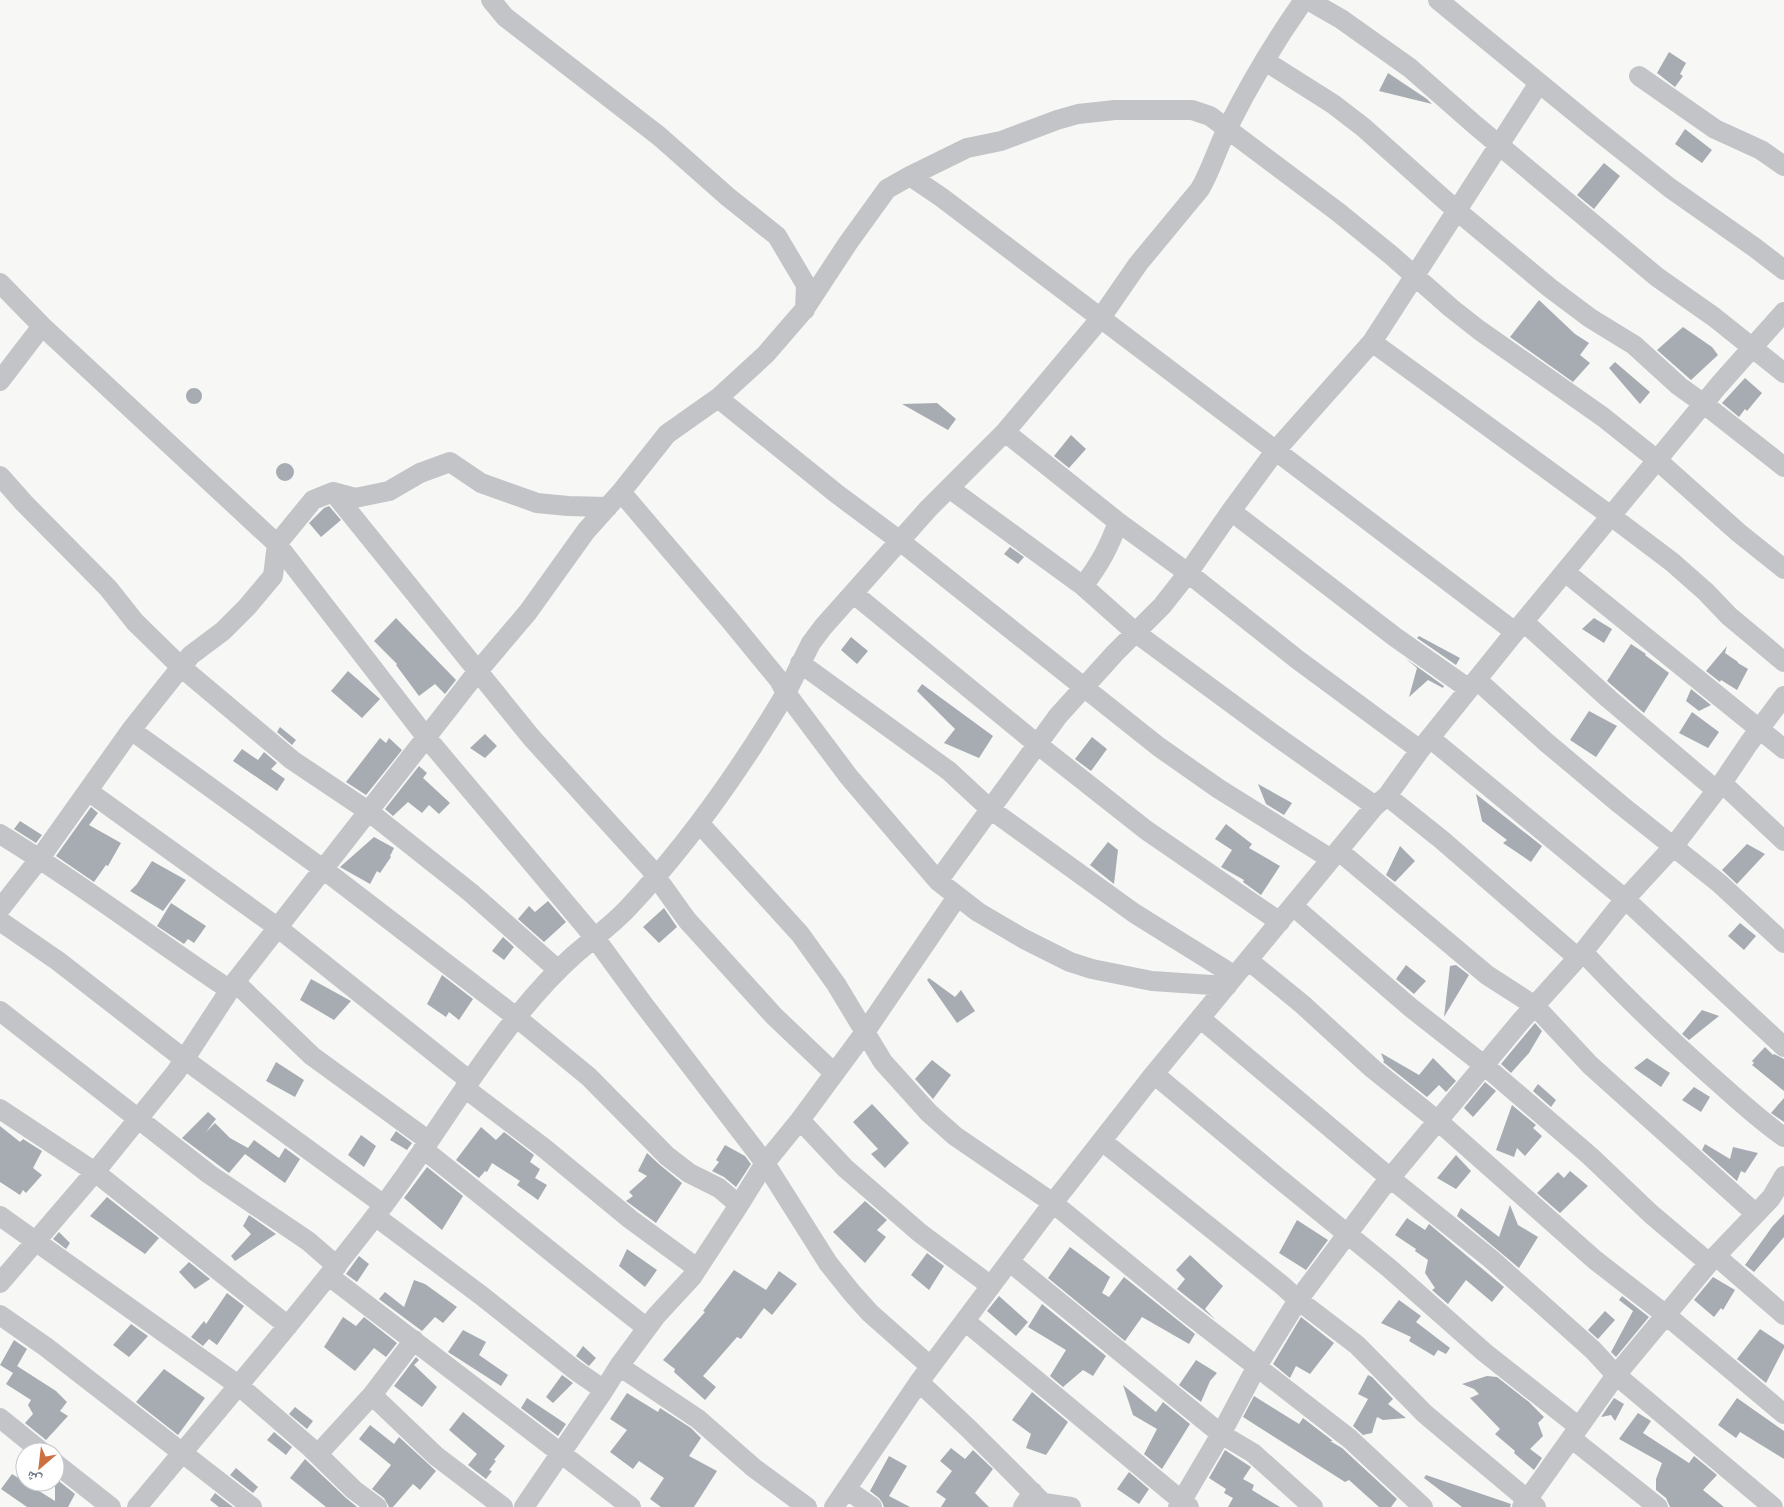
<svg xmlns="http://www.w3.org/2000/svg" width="1784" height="1507" font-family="Poppins,'Noto Naskh Arabic',sans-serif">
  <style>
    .building { fill: #a6acb2 }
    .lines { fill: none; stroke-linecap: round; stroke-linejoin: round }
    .minor { stroke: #c2c4c8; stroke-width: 20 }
  </style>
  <rect width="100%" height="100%" fill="#f7f8f5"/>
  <!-- building -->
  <path class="building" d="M 1669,52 L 1686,63 L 1680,74 L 1683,76 L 1675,87 L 1657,73 Z
    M 1388,73 L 1427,99 L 1432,104 L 1379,91 Z
    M 1685,129 L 1712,150 L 1702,163 L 1675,144 Z
    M 1604,163 L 1620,176 L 1594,209 L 1577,195 Z
    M 1539,300 L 1575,334 L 1589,343 L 1580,355 L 1590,363 L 1573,382 L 1510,337 Z
    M 1683,327 L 1712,347 L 1718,355 L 1691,380 L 1657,350 Z
    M 1615,362 L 1650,392 L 1640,404 L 1609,368 Z
    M 1745,378 L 1762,393 L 1747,411 L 1745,409 L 1739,417 L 1722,403 Z
    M186 396a8 8 0 1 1 16 0a8 8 0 1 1-16 0Z
    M 937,403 L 956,419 L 948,430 L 902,404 Z
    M 1071,435 L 1086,449 L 1069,468 L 1054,456 Z
    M276 472a9 9 0 1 1 18 0a9 9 0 1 1-18 0Z
    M 329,506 L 341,520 L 321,537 L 309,523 L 324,508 Z
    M 1010,547 L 1024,557 L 1018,564 L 1004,554 Z
    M 396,618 L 456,680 L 445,694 L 435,684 L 419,696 L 396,665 L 397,664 L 374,641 Z
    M 1594,618 L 1612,629 L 1604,643 L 1582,629 Z
    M 1419,636 L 1460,658 L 1456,665 L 1417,638 Z
    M 851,637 L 868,651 L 857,664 L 841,650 Z
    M 1631,644 L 1646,654 L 1645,655 L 1669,673 L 1644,713 L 1607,681 Z
    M 1727,646 L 1725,653 L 1738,662 L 1738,663 L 1748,669 L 1737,690 L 1721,680 L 1720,682 L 1706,671 Z
    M 1405,658 L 1444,686 L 1443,688 L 1428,680 L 1409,697 L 1417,668 Z
    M 348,671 L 380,699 L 362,718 L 331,691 Z
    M 922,684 L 993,736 L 979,758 L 944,743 L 955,729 L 917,691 Z
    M 1691,689 L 1711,705 L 1699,711 L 1686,701 Z
    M 1589,711 L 1617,726 L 1596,757 L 1570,740 Z
    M 1692,712 L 1719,732 L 1708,748 L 1679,733 Z
    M 280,727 L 296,740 L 292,745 L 277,732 Z
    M 485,734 L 497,746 L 485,758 L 470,748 Z
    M 1092,737 L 1107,749 L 1091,771 L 1075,759 Z
    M 380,738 L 386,743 L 389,738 L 402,750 L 366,795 L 346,782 Z
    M 242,749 L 258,760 L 264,752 L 277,763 L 271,769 L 285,779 L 277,791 L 233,761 Z
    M 419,766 L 427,773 L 423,778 L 450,803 L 439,814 L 429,805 L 422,813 L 408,802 L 393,816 L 385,809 Z
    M 1258,784 L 1292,803 L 1284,815 L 1266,804 Z
    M 1476,794 L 1542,846 L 1531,862 L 1503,843 L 1507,840 L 1482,821 Z
    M 91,807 L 98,813 L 89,825 L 121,843 L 108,866 L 106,865 L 94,882 L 56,856 Z
    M 20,821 L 42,835 L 36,843 L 14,829 Z
    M 1226,824 L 1252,844 L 1249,848 L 1280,866 L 1261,895 L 1243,882 L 1244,880 L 1221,867 L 1232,850 L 1215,839 Z
    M 374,837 L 394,848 L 390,856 L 391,857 L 380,873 L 377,871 L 370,884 L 340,867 Z
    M 1108,842 L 1118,850 L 1114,884 L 1090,865 Z
    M 1747,844 L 1765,854 L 1737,884 L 1722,870 Z
    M 1400,846 L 1415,861 L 1395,882 L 1386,875 Z
    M 152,861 L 186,880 L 163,911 L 130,891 L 137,884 Z
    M 548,901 L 566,922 L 544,942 L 518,919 L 529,906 L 535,912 Z
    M 171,903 L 206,926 L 194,943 L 188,939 L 184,944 L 157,926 Z
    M 664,908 L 677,927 L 659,943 L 643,927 Z
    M 1740,923 L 1756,936 L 1744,950 L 1728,936 Z
    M 503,937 L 514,947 L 504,960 L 492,951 Z
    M 1406,965 L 1426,981 L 1414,994 L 1396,979 Z
    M 1456,965 L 1469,975 L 1444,1017 L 1450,966 Z
    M 442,975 L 473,999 L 459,1020 L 449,1012 L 446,1017 L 427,1004 Z
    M 929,978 L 955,997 L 961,990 L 975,1011 L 957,1023 L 927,980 Z
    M 311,979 L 351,1001 L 334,1020 L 300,1000 Z
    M 1702,1010 L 1719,1016 L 1689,1040 L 1682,1034 Z
    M 1535,1023 L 1542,1031 L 1529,1053 L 1511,1073 L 1501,1064 Z
    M 1765,1047 L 1773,1055 L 1774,1054 L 1784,1059 L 1784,1091 L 1752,1065 L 1754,1063 L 1752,1061 Z
    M 1381,1053 L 1419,1075 L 1433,1058 L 1456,1081 L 1446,1092 L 1439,1085 L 1427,1097 L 1383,1062 L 1384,1061 Z
    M 1647,1058 L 1670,1073 L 1661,1087 L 1634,1068 Z
    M 932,1060 L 951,1075 L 933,1099 L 915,1079 Z
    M 276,1062 L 304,1080 L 295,1097 L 266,1081 Z
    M 1485,1082 L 1496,1091 L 1473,1117 L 1464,1108 Z
    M 1538,1084 L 1556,1100 L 1551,1107 L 1533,1091 Z
    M 1694,1087 L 1710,1097 L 1701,1112 L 1682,1100 Z
    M 1784,1098 L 1784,1122 L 1771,1113 Z
    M 872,1104 L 909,1143 L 885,1168 L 871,1154 L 878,1149 L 853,1122 Z
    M 1512,1105 L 1536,1125 L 1533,1128 L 1542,1136 L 1525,1156 L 1517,1148 L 1514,1157 L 1496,1150 Z
    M 208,1112 L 216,1119 L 206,1132 L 215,1123 L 230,1138 L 248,1148 L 254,1140 L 279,1158 L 285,1148 L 300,1159 L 285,1183 L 245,1154 L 229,1173 L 182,1138 Z
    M 0,1126 L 20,1142 L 23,1139 L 42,1151 L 33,1168 L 42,1175 L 26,1193 L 23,1190 L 20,1195 L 0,1182 Z
    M 481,1127 L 496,1140 L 504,1132 L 534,1155 L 530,1162 L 540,1169 L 535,1178 L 547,1185 L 538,1200 L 517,1185 L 520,1181 L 492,1163 L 487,1172 L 485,1171 L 479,1178 L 456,1160 Z
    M 396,1131 L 412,1143 L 407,1150 L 390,1140 Z
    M 361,1135 L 376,1146 L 364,1167 L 348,1155 Z
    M 1705,1144 L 1730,1159 L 1733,1147 L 1758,1153 L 1745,1173 L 1741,1171 L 1737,1181 L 1702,1150 Z
    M 725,1145 L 745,1156 L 751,1164 L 736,1187 L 724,1177 L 712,1171 L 719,1162 L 716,1160 Z
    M 647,1153 L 660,1165 L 682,1183 L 656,1223 L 626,1201 L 633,1196 L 629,1192 L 647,1176 L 638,1171 Z
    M 1456,1155 L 1471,1171 L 1456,1189 L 1437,1178 Z
    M 427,1167 L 463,1196 L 442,1230 L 404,1198 Z
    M 1570,1171 L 1588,1186 L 1560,1213 L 1537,1193 L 1558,1172 L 1564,1178 Z
    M 107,1197 L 159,1238 L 145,1254 L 90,1216 Z
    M 865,1201 L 887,1220 L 877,1230 L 886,1237 L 865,1263 L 833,1232 Z
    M 1510,1205 L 1518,1225 L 1538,1237 L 1519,1268 L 1457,1216 L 1461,1208 L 1499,1237 Z
    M 1784,1214 L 1784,1237 L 1754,1272 L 1745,1265 L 1772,1227 Z
    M 249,1215 L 276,1234 L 235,1261 L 231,1256 L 251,1234 L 243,1226 Z
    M 1407,1218 L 1425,1230 L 1429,1224 L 1504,1287 L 1492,1302 L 1466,1280 L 1448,1304 L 1432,1290 L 1435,1288 L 1425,1273 L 1428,1260 L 1415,1251 L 1416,1249 L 1395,1235 Z
    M 1297,1220 L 1328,1240 L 1306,1270 L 1279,1253 Z
    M 59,1232 L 70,1243 L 66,1249 L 53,1239 Z
    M 1070,1247 L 1110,1277 L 1102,1293 L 1109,1297 L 1124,1277 L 1195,1334 L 1189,1344 L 1142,1317 L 1125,1341 L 1048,1278 Z
    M 627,1249 L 657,1270 L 645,1287 L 619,1266 Z
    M 927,1253 L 944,1266 L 929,1290 L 911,1275 Z
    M 1190,1255 L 1223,1286 L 1205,1309 L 1216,1320 L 1177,1289 L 1185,1279 L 1176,1270 Z
    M 359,1256 L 369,1264 L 357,1282 L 346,1274 Z
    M 189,1262 L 210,1279 L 195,1289 L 179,1272 Z
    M 734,1270 L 766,1290 L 779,1271 L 797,1284 L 772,1315 L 764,1308 L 741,1339 L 737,1337 L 703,1376 L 716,1387 L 705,1400 L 674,1372 L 675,1369 L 663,1360 L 705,1312 L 703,1311 Z
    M 1713,1277 L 1735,1290 L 1723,1310 L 1721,1308 L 1714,1317 L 1694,1300 Z
    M 414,1280 L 425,1284 L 457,1307 L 443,1323 L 435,1317 L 422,1331 L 379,1299 L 385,1292 L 404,1307 Z
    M 227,1293 L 244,1306 L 217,1345 L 209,1339 L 203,1346 L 191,1337 L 204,1321 L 206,1324 Z
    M 999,1296 L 1028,1322 L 1016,1336 L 987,1311 Z
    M 1622,1296 L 1649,1317 L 1616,1357 L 1611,1352 L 1633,1311 L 1619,1300 Z
    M 1399,1300 L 1421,1316 L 1416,1322 L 1450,1348 L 1446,1354 L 1438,1350 L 1434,1356 L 1409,1341 L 1411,1337 L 1381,1323 Z
    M 1042,1304 L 1106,1356 L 1093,1376 L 1083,1370 L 1063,1387 L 1050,1376 L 1066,1350 L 1028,1327 Z
    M 1605,1311 L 1615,1320 L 1598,1339 L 1588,1330 Z
    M 343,1317 L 356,1326 L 364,1317 L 397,1343 L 386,1357 L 374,1348 L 355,1371 L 324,1347 Z
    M 1301,1317 L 1334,1343 L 1310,1374 L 1296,1366 L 1290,1378 L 1273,1364 Z
    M 131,1324 L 148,1336 L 129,1357 L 113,1345 Z
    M 1760,1329 L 1784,1345 L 1784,1348 L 1766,1383 L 1737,1359 Z
    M 463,1330 L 486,1342 L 479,1355 L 508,1375 L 501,1386 L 448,1352 Z
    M 14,1340 L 27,1349 L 16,1368 L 17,1366 L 56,1391 L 67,1402 L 60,1411 L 68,1416 L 46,1440 L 25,1423 L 33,1414 L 28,1405 L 31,1400 L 6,1384 L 13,1373 L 0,1365 Z
    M 583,1346 L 596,1358 L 589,1366 L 576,1356 Z
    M 416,1357 L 419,1360 L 414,1365 L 437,1387 L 422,1407 L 394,1386 Z
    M 1196,1360 L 1217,1373 L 1210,1381 L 1201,1402 L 1179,1385 Z
    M 164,1369 L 205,1398 L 178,1435 L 136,1402 Z
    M 562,1375 L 573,1383 L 553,1403 L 546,1397 Z
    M 1368,1375 L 1372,1377 L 1393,1399 L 1388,1404 L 1406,1418 L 1383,1420 L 1377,1417 L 1372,1433 L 1363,1435 L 1353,1426 L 1368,1399 L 1358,1394 Z
    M 1487,1376 L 1497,1377 L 1529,1402 L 1544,1417 L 1538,1423 L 1543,1436 L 1530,1449 L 1542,1458 L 1534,1470 L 1514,1453 L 1515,1451 L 1495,1434 L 1500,1429 L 1470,1398 L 1479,1394 L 1474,1389 L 1462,1384 Z
    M 1123,1385 L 1156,1412 L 1163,1402 L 1190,1424 L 1162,1469 L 1144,1454 L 1157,1429 L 1133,1415 Z
    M 1032,1392 L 1068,1422 L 1046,1455 L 1026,1448 L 1031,1434 L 1012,1420 Z
    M 627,1393 L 658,1412 L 660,1408 L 691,1428 L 701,1438 L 689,1456 L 717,1471 L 694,1507 L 661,1507 L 650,1499 L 664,1478 L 639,1461 L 633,1469 L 610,1452 L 627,1430 L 610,1419 Z
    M 1254,1396 L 1299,1424 L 1303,1418 L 1333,1441 L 1330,1441 L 1342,1448 L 1397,1499 L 1391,1507 L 1379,1507 L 1349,1480 L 1345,1482 L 1243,1417 Z
    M 527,1398 L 566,1424 L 558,1436 L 521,1408 Z
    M 1614,1398 L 1624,1404 L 1615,1421 L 1611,1415 L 1601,1417 Z
    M 1737,1398 L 1784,1431 L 1784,1459 L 1740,1432 L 1736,1438 L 1718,1425 Z
    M 295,1407 L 313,1421 L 307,1429 L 289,1414 Z
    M 463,1412 L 505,1446 L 494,1460 L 496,1461 L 489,1470 L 492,1471 L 486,1479 L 468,1465 L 477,1454 L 449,1430 Z
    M 1638,1413 L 1651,1421 L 1643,1433 L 1689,1463 L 1694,1456 L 1717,1475 L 1703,1490 L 1724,1507 L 1670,1507 L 1666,1498 L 1656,1490 L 1656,1479 L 1662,1463 L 1619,1439 Z
    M 370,1425 L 394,1444 L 399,1437 L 436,1471 L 420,1490 L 413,1484 L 393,1507 L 389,1507 L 384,1498 L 372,1489 L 391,1465 L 359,1439 Z
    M 274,1432 L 292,1447 L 286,1455 L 267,1440 Z
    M 951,1448 L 965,1459 L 973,1450 L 993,1469 L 975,1493 L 989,1507 L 941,1507 L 946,1499 L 936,1492 L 952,1471 L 940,1461 Z
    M 1225,1450 L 1251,1467 L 1243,1479 L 1254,1485 L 1252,1490 L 1280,1507 L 1228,1507 L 1233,1498 L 1224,1493 L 1226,1489 L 1209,1478 Z
    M 889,1456 L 907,1466 L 889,1496 L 910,1507 L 884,1507 L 882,1502 L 879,1498 L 870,1491 Z
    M 305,1459 L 346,1498 L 357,1507 L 326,1507 L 290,1478 Z
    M 236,1468 L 258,1487 L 253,1493 L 230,1475 Z
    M 1129,1472 L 1149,1489 L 1139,1504 L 1117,1489 Z
    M 12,1474 L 55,1501 L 55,1478 L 75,1494 L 68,1507 L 27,1507 L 1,1489 Z
    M 1426,1475 L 1511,1504 L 1510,1507 L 1462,1507 L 1424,1478 Z
    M 215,1493 L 233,1507 L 219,1507 L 210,1500 Z"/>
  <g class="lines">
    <!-- minor -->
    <path class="minor" d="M 491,0 L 505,17 L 659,136 L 728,197 L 777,236 L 806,285 L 805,310
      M 1308,0 L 1341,19 L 1410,68 L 1475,125 L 1657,277 L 1714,317 L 1784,373
      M 1438,0 L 1593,127 L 1670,188 L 1754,247 L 1784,270
      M 1265,61 L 1333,104 L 1363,127 L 1456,210 L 1550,288 L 1590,318 L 1634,345 L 1679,386 L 1704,404 L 1784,467
      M 1639,76 L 1715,129 L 1761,150 L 1784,166
      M 910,176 L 941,197 L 1515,632
      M 0,283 L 42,326 L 277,544 L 426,737 L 595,938 L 641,1001 L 765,1163 L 828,1263 L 852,1293 L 870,1313 L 930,1366
      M 1372,342 L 1611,516 L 1672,562 L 1706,592 L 1729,616 L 1784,662
      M 0,381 L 42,326
      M 718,398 L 837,494 L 900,541 L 1159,747 L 1219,789 L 1331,859
      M 1005,432 L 1118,522 L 1188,573 L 1298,660 L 1420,750
      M 0,476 L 24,503 L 108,588 L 135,622 L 181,667 L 292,760 L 368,811 L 470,892 L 558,970
      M 949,488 L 1083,586 C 1100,564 1109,547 1118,522
      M 333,492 L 531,737 L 649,867 L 687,920 L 774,1016 L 834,1073
      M 621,492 L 729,619 L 779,680 L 786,693
      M 1231,511 L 1395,637 L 1469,689
      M 1565,572 L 1784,749
      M 1083,586 L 1136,633 L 1269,731 L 1375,806
      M 854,594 L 1037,744 L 1146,830 L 1280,922
      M 1524,622 L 1609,699 L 1716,790
      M 800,663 L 949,771 L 990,809 L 1134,913 L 1235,976
      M 1477,680 L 1547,743 L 1621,805 L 1719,883 L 1784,943
      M 786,693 L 811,643 L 823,627 L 928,509 L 1005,432 L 1100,319 L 1138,264 L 1200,189 C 1211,170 1217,149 1227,129 C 1249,85 1275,41 1304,0
      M 131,730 L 323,869 L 516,1017 L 589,1077 L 667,1156 L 689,1173 L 719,1188 L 739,1205
      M 1430,738 L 1625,899 L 1784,1047
      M 1722,783 L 1784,841
      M 88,791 L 277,927 L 470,1081
      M 1387,796 L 1442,840 L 1578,958
      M 700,824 L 800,934 L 836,984 L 883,1062 L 929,1113 L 955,1136 L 1053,1203 L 1185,1311 L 1350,1439 L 1423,1507
      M 0,834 C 79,882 153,939 230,990
      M 1339,851 L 1487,975 L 1535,1006 L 1590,1065 L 1756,1214
      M 938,881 L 1058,716 L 1115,653 L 1162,606 L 1188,573 L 1231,511 L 1276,450 L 1372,342 L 1539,83
      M 1293,906 L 1410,1007 L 1485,1066 L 1590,1156 L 1651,1214 L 1709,1263
      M 0,909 L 40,858 L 131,730 L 181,667 L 191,655 L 223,631 L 247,607 L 273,576 L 277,544 L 313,500 L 333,492 L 355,498 L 389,491 L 420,473 L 450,462 L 481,483 L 537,503 L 568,506 L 608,507
      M 0,921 L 58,961 L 184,1059 L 384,1205
      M 1583,952 C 1624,996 1666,1036 1711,1076 C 1735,1097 1758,1119 1784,1137
      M 1248,960 L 1302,1004 L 1373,1069 L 1438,1121 L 1595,1260 L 1666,1315 L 1784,1414
      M 235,982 L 312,1056 L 429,1141
      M 0,1011 L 209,1174 L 308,1241 L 337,1266
      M 1200,1018 L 1390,1178 L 1491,1259 L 1593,1350 L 1616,1375 L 1773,1507
      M 1154,1074 L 1276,1176 L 1389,1268 L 1484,1352 L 1579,1427
      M 466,1089 L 544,1148 L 630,1219 L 697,1268
      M 0,1109 L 95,1172 L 288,1326
      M 800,1120 L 845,1168 L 920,1233 L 991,1286
      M 1102,1141 L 1283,1286 L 1298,1300 L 1357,1345 L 1425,1414 L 1536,1507
      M 423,1149 C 498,1208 571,1269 647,1328
      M 0,1216 L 238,1385 L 311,1448 L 354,1490 L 377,1507
      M 375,1216 L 482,1296 L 575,1370 L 604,1390
      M 1716,1256 L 1784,1315
      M 1010,1262 L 1221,1434 L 1253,1453 L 1313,1507
      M 329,1276 L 631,1507
      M 0,1283 L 95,1172 L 176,1072 L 235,982 L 478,671 L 528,612 L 586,531 L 621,492 L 667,434 L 718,398 L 766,354 L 804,310 L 848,243 L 887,189 L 910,176 L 967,148 L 1001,141 L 1057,120 L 1078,114 L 1115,110 L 1192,110 L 1210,116 L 1338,212 L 1391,255 L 1451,308 L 1479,330 L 1603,417 L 1657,460 L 1739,533 L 1784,569
      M 0,1315 L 46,1347 L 252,1507
      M 965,1321 L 1189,1507
      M 619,1366 L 698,1419 L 754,1468 L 807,1507
      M 919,1382 L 969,1429 L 1047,1507
      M 372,1395 L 436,1456 L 503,1507
      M 0,1418 L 42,1452
      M 1571,1438 L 1658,1507
      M 318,1454 L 372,1395 L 414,1340
      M 55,1463 L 111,1507
      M 846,1489 L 872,1507
      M 1044,1503 L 1071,1507
      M 137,1507 C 220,1407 304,1309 383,1206 C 430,1144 470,1075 519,1014 C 536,993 553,974 573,956 C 591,940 611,926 628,908 C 689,843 740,770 786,693 L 849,777 L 938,881 L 978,912 L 1024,939 L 1070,962 L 1092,969 L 1152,981 L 1227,986
      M 524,1507 L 604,1390 L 619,1366 L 656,1316 L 692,1277 L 739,1205 L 765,1163 L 800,1120 L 865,1032 L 957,897
      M 834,1507 L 919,1382 L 1053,1203 L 1154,1074 L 1375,806 L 1387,796 L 1420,750 L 1515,632 L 1719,385 L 1784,312
      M 1023,1507 L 1033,1492
      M 1178,1507 L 1221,1434 L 1256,1368 L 1298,1300 L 1381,1189 L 1520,1022 L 1583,952 L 1625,899 L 1673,847 L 1722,783 L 1749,743 L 1784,696
      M 1522,1507 L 1616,1375 L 1709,1263 L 1771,1198 L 1784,1176"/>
  </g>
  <!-- north arrow -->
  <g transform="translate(40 1467) rotate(208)"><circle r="24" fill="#ffffff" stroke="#c4c8cd"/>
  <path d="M0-4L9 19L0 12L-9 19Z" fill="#cd7040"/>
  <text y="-8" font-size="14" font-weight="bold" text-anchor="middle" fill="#6b7582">ش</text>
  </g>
</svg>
